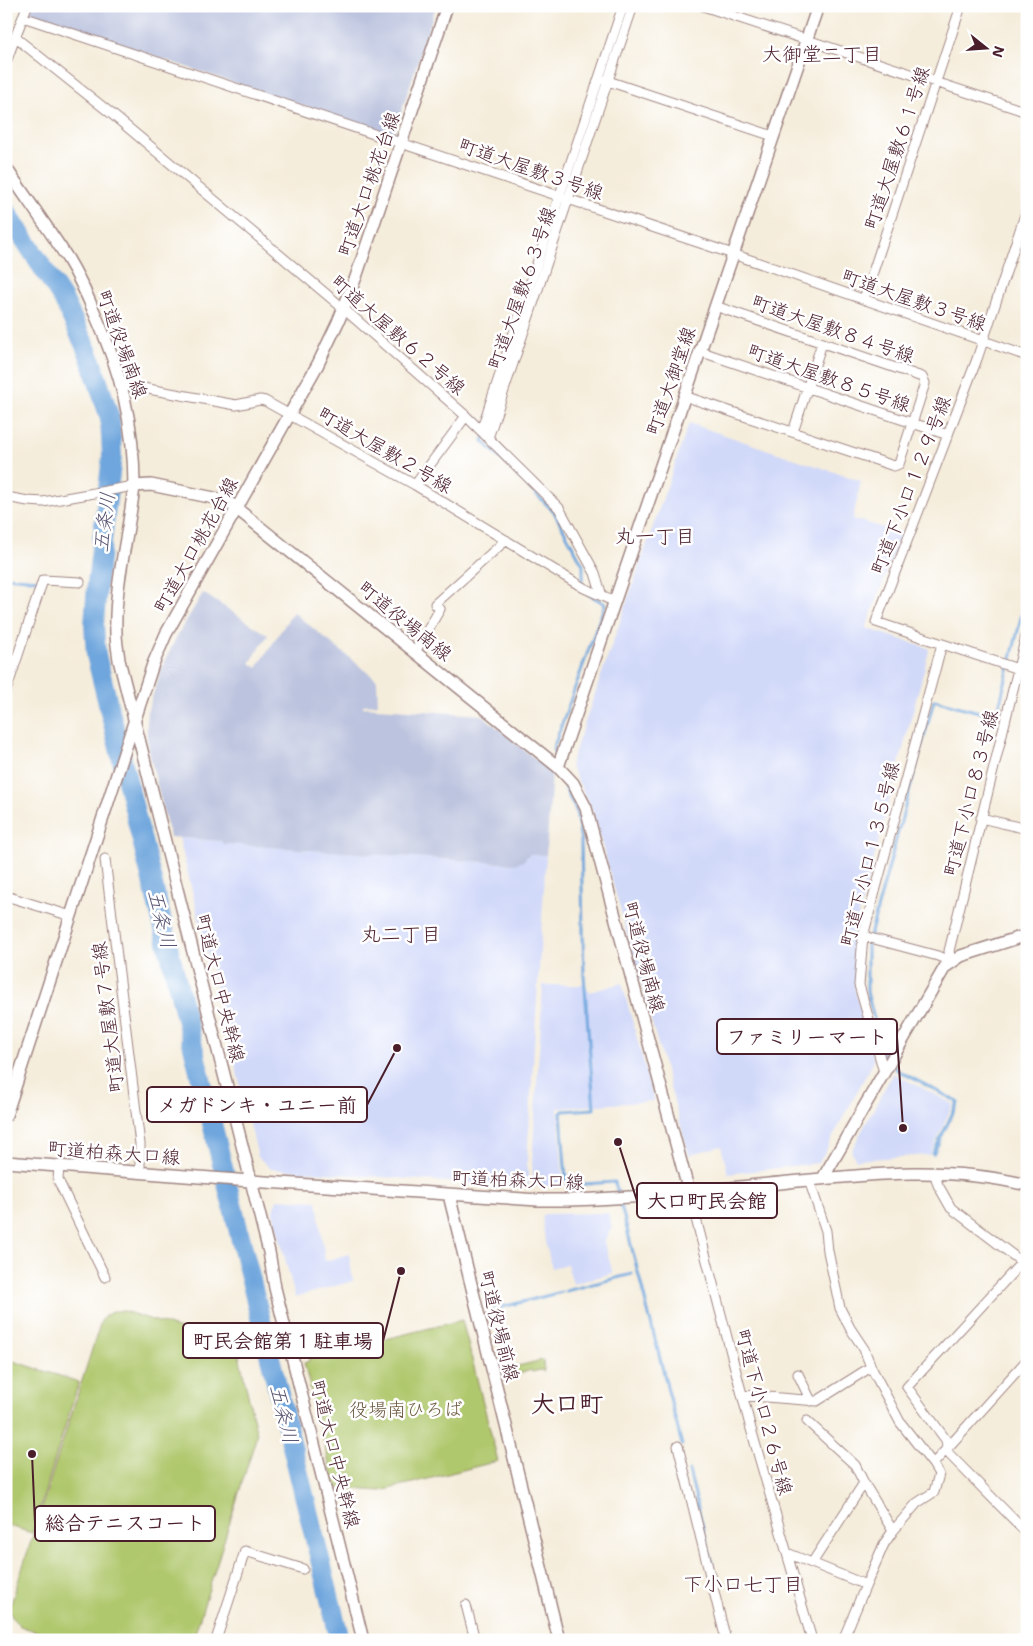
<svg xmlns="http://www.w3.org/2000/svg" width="1033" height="1646" font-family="'Shantell Sans','Klee One',sans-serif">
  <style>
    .built { fill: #d1d9f9 }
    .industrial { fill: #bbc3de }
    .green { fill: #b0c86d; stroke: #7d744c }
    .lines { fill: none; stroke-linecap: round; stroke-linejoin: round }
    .stream { stroke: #6ea6dd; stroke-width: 3 }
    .river { stroke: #6ea6dd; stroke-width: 20 }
    .minor-casing { stroke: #a08683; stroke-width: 11 }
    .tertiary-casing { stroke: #a08683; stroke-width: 14 }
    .minor { stroke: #fff; stroke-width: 9 }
    .tertiary { stroke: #fff; stroke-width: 11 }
    .labels { text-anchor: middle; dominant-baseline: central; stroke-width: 5; stroke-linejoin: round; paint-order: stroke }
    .street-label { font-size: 19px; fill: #4a1f2b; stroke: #fff }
    .park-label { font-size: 19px; fill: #6e5a42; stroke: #fff }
    .neighbourhood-label { font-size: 20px; fill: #4a1f2b; stroke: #fff }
    .water-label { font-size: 20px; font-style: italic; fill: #585572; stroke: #fff }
    .district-label { font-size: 24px; font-weight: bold; fill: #4a1f2b; stroke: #fff }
    .leader { fill: none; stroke: #4a1f2b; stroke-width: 2 }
    .callout-dot { fill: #4a1f2b; stroke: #fff; stroke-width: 2 }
    .callout { fill: #fff; stroke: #4a1f2b; stroke-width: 2 }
    .callout-label { font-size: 20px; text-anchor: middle; font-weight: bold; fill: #4a1f2b }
  </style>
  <rect width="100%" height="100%" fill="#fff"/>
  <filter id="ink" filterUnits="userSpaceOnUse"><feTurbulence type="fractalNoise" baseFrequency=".02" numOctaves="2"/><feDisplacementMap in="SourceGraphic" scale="10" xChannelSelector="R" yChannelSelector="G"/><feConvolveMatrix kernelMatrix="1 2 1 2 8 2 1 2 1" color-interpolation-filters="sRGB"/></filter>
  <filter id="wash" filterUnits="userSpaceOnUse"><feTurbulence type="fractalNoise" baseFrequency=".0096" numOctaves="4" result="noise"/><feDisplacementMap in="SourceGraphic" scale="20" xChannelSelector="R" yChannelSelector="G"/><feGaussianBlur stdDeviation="1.12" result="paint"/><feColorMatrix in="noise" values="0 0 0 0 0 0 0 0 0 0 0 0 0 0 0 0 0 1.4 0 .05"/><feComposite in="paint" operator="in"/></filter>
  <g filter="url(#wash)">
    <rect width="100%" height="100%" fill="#f5eddb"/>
    <!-- built -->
    <path class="built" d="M 689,423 L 861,481 L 853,519 L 901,533 L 866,628 L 928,648 L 929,651 L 855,929 L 857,942 L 855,990 L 874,1060 L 819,1163 L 728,1174 L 721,1146 L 689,1155 L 592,809 L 570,765 Z
      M 179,838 L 222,841 L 227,844 L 514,864 L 526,858 L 530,854 L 546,855 L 527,1162 L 529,1186 L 478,1184 L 271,1169 L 258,1157 Z
      M 622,983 L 654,1101 L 558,1108 L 563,1186 L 534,1186 L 532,1163 L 543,985 L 583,985 L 590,992 Z
      M 893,1073 L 953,1104 L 930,1155 L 856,1160 L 851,1151 Z
      M 277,1199 L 317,1201 L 325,1261 L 349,1254 L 353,1281 L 295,1297 L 273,1212 Z
      M 608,1213 L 612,1227 L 604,1242 L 613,1273 L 573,1284 L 567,1264 L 552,1268 L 545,1242 L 542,1216 L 544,1214 Z"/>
    <!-- industrial -->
    <path class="industrial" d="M 32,6 L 436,6 L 395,131 L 389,135 L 29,14 Z
      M 203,593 L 268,635 L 250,663 L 257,668 L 293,612 L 377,680 L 378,704 L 363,705 L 363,707 L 482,715 L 552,773 L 546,855 L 530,854 L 522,862 L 514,864 L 227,844 L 222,844 L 222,841 L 170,837 L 150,756 L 147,737 L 147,712 L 164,663 L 178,634 Z"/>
    <!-- green -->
    <path class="green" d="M 113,1311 L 124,1311 L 230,1345 L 239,1355 L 257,1435 L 193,1640 L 62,1640 L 20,1626 L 13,1619 L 9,1610 L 101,1321 L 105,1316 Z
      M 462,1320 L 498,1461 L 381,1491 L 335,1488 L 304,1363 L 309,1361 L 309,1358 Z
      M 543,1360 L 544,1371 L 540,1370 L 532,1372 L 531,1370 L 511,1377 L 509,1368 Z
      M 13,1361 L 79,1382 L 32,1533 L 6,1525 L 6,1383 Z"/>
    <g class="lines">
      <!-- stream -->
      <path class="stream" d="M 613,48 L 628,6
        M 535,286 L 563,199
        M 485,436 L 483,441 L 554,512 L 583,565 L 583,575 L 581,585
        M 6,577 L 38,580
        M 557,759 L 553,749 L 605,604 L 588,594
        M 562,777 L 568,795 L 576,810 L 581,842 L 584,975 L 594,1109 L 563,1111 L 561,1113 L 566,1180 L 569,1185 L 615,1182 L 682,1445
        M 888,1060 L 883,1053 L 867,992 L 867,947 L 934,700 L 994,716 L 997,715 L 1027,594
        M 892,1064 L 897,1070 L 958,1102 L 933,1154
        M 566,1291 L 632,1274
        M 494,1309 L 562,1292
        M 689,1471 L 731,1640"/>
      <!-- river -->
      <path class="river" d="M 6,211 L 63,299 L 88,352 L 110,418 L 112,456 L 97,584 L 94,625 L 96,655 L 340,1640"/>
    </g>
  </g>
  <g filter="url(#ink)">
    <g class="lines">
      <!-- minor casing -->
      <g class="minor-casing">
        <path id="minor" d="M 703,6 L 1027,112
          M 23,17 L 733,254 L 1027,356
          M 16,38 L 113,115 L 344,309 L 466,416 L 559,508 L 595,573 L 602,596
          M 6,62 L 27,6
          M 602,79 L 773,136
          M 1027,209 L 977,359 L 876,622 L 1027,672
          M 864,299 L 961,6
          M 699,351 L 948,435
          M 121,384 L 236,405 L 260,400 L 265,401 L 415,485 L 584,588 L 615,602
          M 684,396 L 894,466 L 899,464 L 925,383 L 922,377 L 715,306
          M 481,431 L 623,6
          M 793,432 L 822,343
          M 488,438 L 633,6
          M 415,485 L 466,416
          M 6,497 L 28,501 L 43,502 L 134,486
          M 415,652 L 440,609 L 435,604 L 506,540
          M 6,691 L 43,580 L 80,582
          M 981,818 L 1027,829
          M 105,859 L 140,1144 L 140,1172
          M 6,896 L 71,916
          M 863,936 L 938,956 L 951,961 L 949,951 L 1027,632
          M 884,1072 L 859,985 L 863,936 L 942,644
          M 6,1081 L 13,1094
          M 59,1166 L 58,1180 L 105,1277
          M 934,1172 L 938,1185 L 951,1208 L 1027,1266
          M 689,1192 L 751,1429 L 812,1640
          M 1022,1262 L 907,1387 L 946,1440 L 948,1453 L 1027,1533
          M 871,1367 L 900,1422 L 933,1464
          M 798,1374 L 811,1401
          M 742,1395 L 817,1401 L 871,1367 L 864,1349 L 850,1328 L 840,1308 L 828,1251 L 826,1231 L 809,1180
          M 807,1421 L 855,1465 L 864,1483 L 812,1563
          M 678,1446 L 726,1640
          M 864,1483 L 893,1531
          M 787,1553 L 866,1585 L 884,1544 L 893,1531 L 917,1503 L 934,1492 L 939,1474 L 933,1464 L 1027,1360
          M 466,1605 L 475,1640
          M 6,1640 L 7,1640
          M 216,1640 L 245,1551 L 303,1569
          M 843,1640 L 866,1585"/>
      </g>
      <!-- tertiary casing -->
      <g class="tertiary-casing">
        <path id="tertiary" d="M 6,168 C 27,199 48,228 68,259 C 79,277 87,295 95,314 C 121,372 134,423 134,486 L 151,485 L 224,500 L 231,504 L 558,767 L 573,783 L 586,808 L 689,1192
          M 134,486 C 129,535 114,584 116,633 C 116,642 118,651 119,660 L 269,1252 L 275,1288 L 363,1640
          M 558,767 L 818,6
          M 6,1115 L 153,664 L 166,634 L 318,364 L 338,322 L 356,277 L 447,6
          M 6,1162 L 250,1181 L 538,1200 C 622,1201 705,1190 789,1182 C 869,1174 948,1165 1027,1185
          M 823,1178 L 945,967 L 961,956 L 1027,935
          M 449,1195 L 559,1640"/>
      </g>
      <!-- minor -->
      <use href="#minor" class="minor"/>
      <!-- tertiary -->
      <use href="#tertiary" class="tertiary"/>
    </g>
  </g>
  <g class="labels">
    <!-- street labels -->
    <g class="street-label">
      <text transform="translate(897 148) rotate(-72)">町道大屋敷６１号線</text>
      <text transform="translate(531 169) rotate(19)">町道大屋敷３号線</text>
      <text transform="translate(369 184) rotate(-71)">町道大口桃花台線</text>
      <text transform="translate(522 288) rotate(-71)">町道大屋敷６３号線</text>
      <text transform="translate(914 300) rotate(19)">町道大屋敷３号線</text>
      <text transform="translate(833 329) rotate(19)">町道大屋敷８４号線</text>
      <text transform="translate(398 335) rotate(41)">町道大屋敷６２号線</text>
      <text transform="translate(122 344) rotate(70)">町道役場南線</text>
      <text transform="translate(829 378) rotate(19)">町道大屋敷８５号線</text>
      <text transform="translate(671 381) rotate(-71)">町道大御堂線</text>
      <text transform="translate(385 450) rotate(30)">町道大屋敷２号線</text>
      <text transform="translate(911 485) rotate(-69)">町道下小口１２９号線</text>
      <text transform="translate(196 545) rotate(-61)">町道大口桃花台線</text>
      <text transform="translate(405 621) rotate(39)">町道役場南線</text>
      <text transform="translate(971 793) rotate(-76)">町道下小口８３号線</text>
      <text transform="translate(870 854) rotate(-76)">町道下小口１３５号線</text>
      <text transform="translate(644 957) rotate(75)">町道役場南線</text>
      <text transform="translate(220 988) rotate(76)">町道大口中央幹線</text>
      <text transform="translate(108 1017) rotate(-97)">町道大屋敷７号線</text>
      <text transform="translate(114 1153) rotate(4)">町道柏森大口線</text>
      <text transform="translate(518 1180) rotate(2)">町道柏森大口線</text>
      <text transform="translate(499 1326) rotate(76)">町道役場前線</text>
      <text transform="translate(764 1412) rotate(75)">町道下小口２６号線</text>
      <text transform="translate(335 1454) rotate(76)">町道大口中央幹線</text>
    </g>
    <!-- park labels -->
    <g class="park-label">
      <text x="406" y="1409">役場南ひろば</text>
    </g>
    <!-- neighbourhood labels -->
    <g class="neighbourhood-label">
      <text x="822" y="54">大御堂二丁目</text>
      <text x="655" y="536">丸一丁目</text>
      <text x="401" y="934">丸二丁目</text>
      <text x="743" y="1584">下小口七丁目</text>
    </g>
    <!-- water labels -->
    <g class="water-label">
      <text transform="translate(104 522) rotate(-83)">五条川</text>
      <text transform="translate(162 919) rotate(76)">五条川</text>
      <text transform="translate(284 1414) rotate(76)">五条川</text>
    </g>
    <!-- district labels -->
    <g class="district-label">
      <text x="567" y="1404">大口町</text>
    </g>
  </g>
  <!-- callouts -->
  <path class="leader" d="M903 1128L897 1037M397 1048L367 1105M618 1142L637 1201M401 1271L383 1341M32 1454L35 1523"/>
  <g class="callout-dot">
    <circle cx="903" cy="1128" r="5"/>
    <circle cx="397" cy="1048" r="5"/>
    <circle cx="618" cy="1142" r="5"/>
    <circle cx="401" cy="1271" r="5"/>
    <circle cx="32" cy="1454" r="5"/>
  </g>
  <g class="callout">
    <rect x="717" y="1019" width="180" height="35" rx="5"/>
    <rect x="147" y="1087" width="220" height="35" rx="5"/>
    <rect x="637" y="1183" width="140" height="35" rx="5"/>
    <rect x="183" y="1323" width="200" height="35" rx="5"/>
    <rect x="35" y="1506" width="180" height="35" rx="5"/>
  </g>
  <g class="callout-label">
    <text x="807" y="1044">ファミリーマート</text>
    <text x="257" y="1112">メガドンキ・ユニー前</text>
    <text x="707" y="1208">大口町民会館</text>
    <text x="283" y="1348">町民会館第１駐車場</text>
    <text x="125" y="1530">総合テニスコート</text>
  </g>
  <!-- margin -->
  <rect width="1033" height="1646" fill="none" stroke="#fff" stroke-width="25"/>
  <!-- north arrow -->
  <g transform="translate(986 48) rotate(107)" stroke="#ffffff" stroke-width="4" paint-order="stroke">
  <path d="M0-4L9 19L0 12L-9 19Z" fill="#4a1f2b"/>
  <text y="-8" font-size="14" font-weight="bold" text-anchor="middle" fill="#4a1f2b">N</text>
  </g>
</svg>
